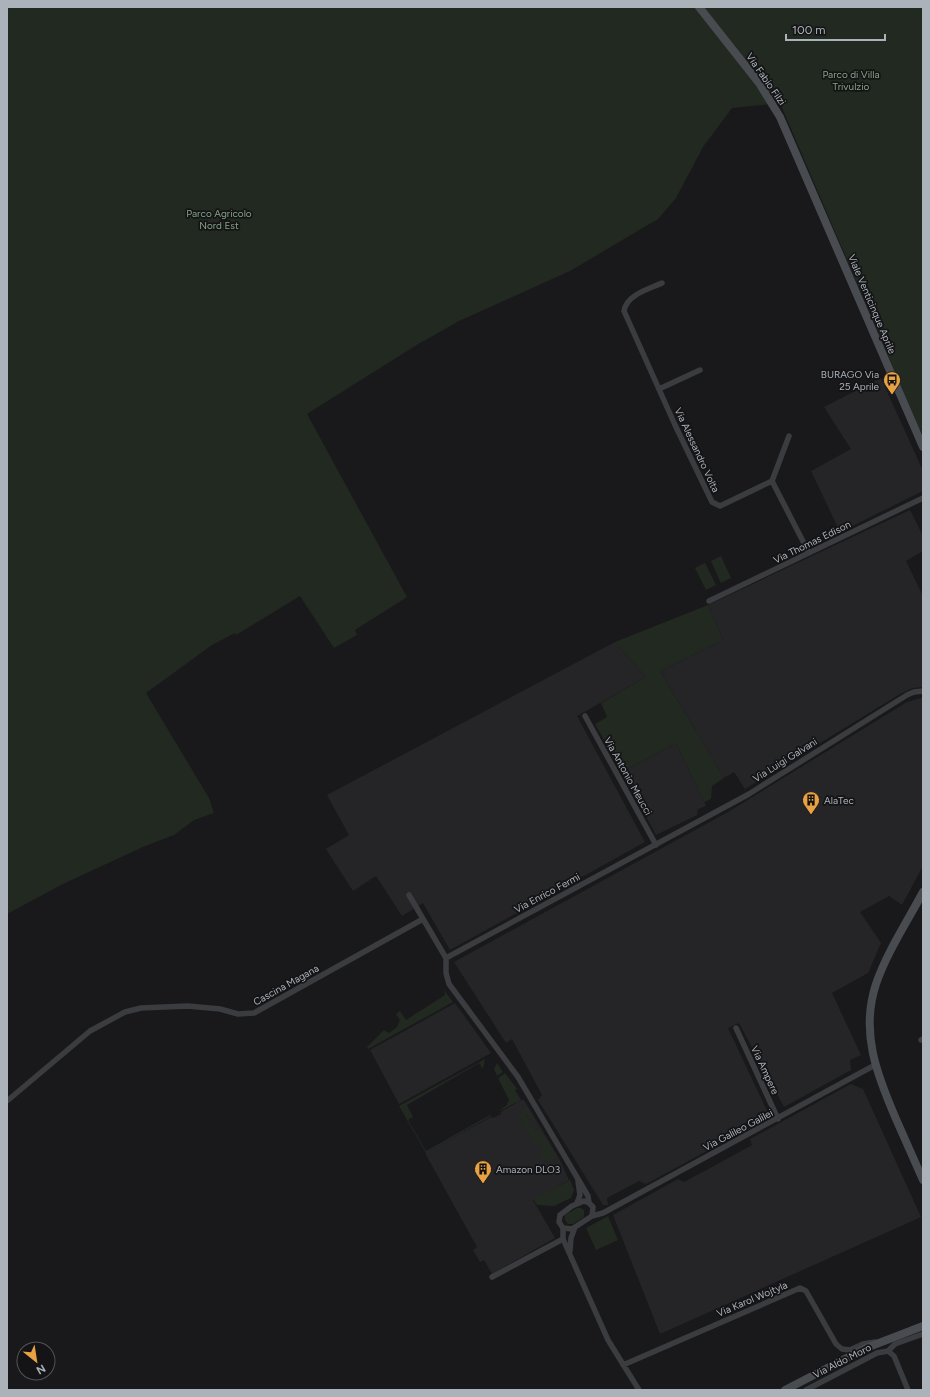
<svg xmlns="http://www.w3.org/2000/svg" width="930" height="1397" font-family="Figtree,sans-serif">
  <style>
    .built { fill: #252528 }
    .green { fill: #212921 }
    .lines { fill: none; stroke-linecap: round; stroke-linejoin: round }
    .street { stroke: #3a3c40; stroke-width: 5.5 }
    .secondary { stroke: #484b50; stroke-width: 8 }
    .labels { text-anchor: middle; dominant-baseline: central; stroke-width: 3.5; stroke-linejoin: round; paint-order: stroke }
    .park-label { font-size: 10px; fill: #85a484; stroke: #141416 }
    .street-label { font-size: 10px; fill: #acb2ba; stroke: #141416 }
    .poi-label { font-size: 10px; fill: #acb2ba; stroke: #141416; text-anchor: start }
  </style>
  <rect width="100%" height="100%" fill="#19191b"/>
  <!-- built -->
  <path class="built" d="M 881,378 L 923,471 L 923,491 L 840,532 L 811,471 L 851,449 L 824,407 Z
    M 910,510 L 923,536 L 923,551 L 906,561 L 923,596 L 923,687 L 913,688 L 900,694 L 745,789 L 734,772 L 724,778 L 660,671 L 723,640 L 708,605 Z
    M 615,642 L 646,677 L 577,716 L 645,842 L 450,950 L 423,903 L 402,916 L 376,876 L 353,891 L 326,849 L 349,835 L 327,795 Z
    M 921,698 L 923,698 L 923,866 L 902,905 L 889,896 L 860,912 L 881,943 L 868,973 L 832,993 L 861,1055 L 850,1060 L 851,1070 L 784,1107 L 739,1023 L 728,1028 L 770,1117 L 762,1121 L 756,1117 L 735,1129 L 735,1135 L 731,1138 L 646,1184 L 639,1181 L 607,1198 L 608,1205 L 603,1205 L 538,1100 L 542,1095 L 512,1039 L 506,1043 L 454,962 L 728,812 L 907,702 Z
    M 676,743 L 706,806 L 698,809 L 697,815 L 656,835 L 622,772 Z
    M 455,1003 L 491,1053 L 399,1104 L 370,1050 Z
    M 851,1084 L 863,1089 L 921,1217 L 660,1334 L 613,1215 L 678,1179 L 684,1182 L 725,1160 L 752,1145 L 750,1139 Z
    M 521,1100 L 524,1100 L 559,1158 L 569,1180 L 533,1200 L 555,1238 L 492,1274 L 484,1260 L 480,1262 L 473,1250 L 477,1247 L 425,1153 L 491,1117 L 493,1118 L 501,1114 L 501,1112 Z"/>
  <!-- green -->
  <path class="green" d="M 7,7 L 923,7 L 923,434 L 919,428 L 780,103 L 732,108 L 703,147 L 676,198 L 658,219 L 570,271 L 459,321 L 415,346 L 307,414 L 407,597 L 355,630 L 357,635 L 334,648 L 300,596 L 236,635 L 235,633 L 212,645 L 146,693 L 209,798 L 214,813 L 194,820 L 174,835 L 145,846 L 63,884 L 7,914 Z
    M 721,556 L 731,578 L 721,583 L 711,561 Z
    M 705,563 L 716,585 L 706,590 L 695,568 Z
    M 708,605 L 723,640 L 660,671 L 724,778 L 712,786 L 711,799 L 704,802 L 676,743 L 622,772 L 595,724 L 607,717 L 601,703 L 646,677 L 615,642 Z
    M 444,990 L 453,1002 L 368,1049 L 367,1047 L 384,1030 L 389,1033 L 397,1027 L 400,1020 L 396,1014 L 400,1011 L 406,1020 L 445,995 Z
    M 485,1059 L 483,1069 L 479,1063 L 407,1105 L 413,1117 L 408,1120 L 426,1151 L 490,1115 L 491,1116 L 426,1153 L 399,1106 Z
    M 497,1063 L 503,1072 L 497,1076 L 494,1069 Z
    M 505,1073 L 517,1089 L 515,1090 L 521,1100 L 500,1111 L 500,1110 L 507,1105 L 509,1100 L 498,1078 Z
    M 527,1107 L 536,1122 L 534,1123 L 528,1114 L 525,1116 L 531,1125 L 525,1129 C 520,1120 518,1113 527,1107 Z
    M 532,1126 L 535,1131 L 539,1129 L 558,1157 L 549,1162 L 542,1159 L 540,1155 L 543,1153 L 540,1144 L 535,1146 L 526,1130 Z
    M 554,1167 L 558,1173 L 556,1174 L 551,1170 L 525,1183 Z
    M 570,1180 L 574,1190 L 571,1198 L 554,1206 L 537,1205 L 533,1199 Z
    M 577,1208 L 581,1208 L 584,1210 L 584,1217 L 573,1224 L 568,1224 L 565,1220 L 565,1215 Z
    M 608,1216 L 618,1240 L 596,1250 L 586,1228 Z"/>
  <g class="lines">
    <!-- street -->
    <path class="street" d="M 662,283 C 649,289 626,295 624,311 L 675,425 L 712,502 L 720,506 L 772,481
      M 659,389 L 700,370
      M 789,436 L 772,481 L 809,553
      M 709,601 L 923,498
      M 585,716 L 656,845
      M 409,895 L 446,958
      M 446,958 L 749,794 L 907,695 L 914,692 L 923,691
      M 446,958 L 446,973 L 449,984 L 518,1077 L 588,1196 L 589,1203
      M 736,1028 L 778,1119
      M 921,1040 L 923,1039
      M 7,1101 L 90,1031 L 125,1012 L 141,1008 L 188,1006 L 220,1009 L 238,1014 L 254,1013 L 423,919
      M 584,1201 L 589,1203 L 593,1207 L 592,1216 L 572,1229 L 563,1228 L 559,1222 L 560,1215 L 572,1206 Z
      M 577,1203 L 580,1195 L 578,1181
      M 592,1216 L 603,1213 L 875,1065
      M 563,1228 L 563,1239 L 608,1340 L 639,1390
      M 570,1251 L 571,1238 L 575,1227
      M 492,1277 L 563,1239
      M 888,1351 L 894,1356 L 908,1390
      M 888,1351 L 895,1344 L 923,1334
      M 623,1365 L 800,1288 L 806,1291 L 836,1344 L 842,1349 L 850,1350 L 863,1344 L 875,1342
      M 806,1390 L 877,1353 L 888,1351"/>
    <!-- secondary -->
    <path class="secondary" d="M 699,7 L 759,83 L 780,117 L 923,447
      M 923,892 C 907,922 887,952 876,984 C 860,1032 877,1075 896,1119 C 905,1139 914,1160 923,1180
      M 785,1390 L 866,1348 L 923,1326"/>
  </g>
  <!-- icons -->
  <defs>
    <g id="bus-pin" transform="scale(0.9)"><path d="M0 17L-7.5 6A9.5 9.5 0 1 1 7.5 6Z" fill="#e8a243" stroke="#141416"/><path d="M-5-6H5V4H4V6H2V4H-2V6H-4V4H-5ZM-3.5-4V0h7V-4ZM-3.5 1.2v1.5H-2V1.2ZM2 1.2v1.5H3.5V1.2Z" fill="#111"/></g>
    <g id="building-pin" transform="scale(0.9)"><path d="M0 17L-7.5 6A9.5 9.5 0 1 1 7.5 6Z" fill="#e8a243" stroke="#141416"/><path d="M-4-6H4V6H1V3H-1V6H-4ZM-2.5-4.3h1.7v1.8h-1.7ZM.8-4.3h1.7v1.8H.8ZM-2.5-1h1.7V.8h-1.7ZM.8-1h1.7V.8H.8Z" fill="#111"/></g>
  </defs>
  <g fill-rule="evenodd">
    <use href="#bus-pin" x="892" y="380"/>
    <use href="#building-pin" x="811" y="800"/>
    <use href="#building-pin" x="483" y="1169"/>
  </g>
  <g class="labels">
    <!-- park labels -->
    <g class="park-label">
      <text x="851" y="74">Parco di Villa<tspan x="851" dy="12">Trivulzio</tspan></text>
      <text x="219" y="213">Parco Agricolo<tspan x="219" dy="12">Nord Est</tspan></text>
    </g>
    <!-- street labels -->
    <g class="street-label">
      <text transform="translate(766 79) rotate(55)">Via Fabio Filzi</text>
      <text transform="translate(872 304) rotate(67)">Viale Venticinque Aprile</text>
      <text transform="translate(697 450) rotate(65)">Via Alessandro Volta</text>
      <text transform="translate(812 542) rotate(-26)">Via Thomas Edison</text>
      <text transform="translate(785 760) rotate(-32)">Via Luigi Galvani</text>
      <text transform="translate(628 776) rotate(61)">Via Antonio Meucci</text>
      <text transform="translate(547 893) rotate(-28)">Via Enrico Fermi</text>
      <text transform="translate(286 985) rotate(-29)">Cascina Magana</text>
      <text transform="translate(765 1070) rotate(65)">Via Ampere</text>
      <text transform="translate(738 1130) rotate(-28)">Via Galileo Galilei</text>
      <text transform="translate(752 1299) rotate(-23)">Via Karol Wojtyla</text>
      <text transform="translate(842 1361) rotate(-27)">Via Aldo Moro</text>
    </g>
    <!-- poi labels -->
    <g class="poi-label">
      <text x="879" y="374" text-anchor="end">BURAGO Via<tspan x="879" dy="12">25 Aprile</tspan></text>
      <text x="824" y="800">AlaTec</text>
      <text x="496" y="1169">Amazon DLO3</text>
    </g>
  </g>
  <!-- border -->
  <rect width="930" height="1397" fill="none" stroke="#acb2ba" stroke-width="16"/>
  <!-- north arrow -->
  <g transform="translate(36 1361) rotate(150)"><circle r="19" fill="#141416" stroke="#515358"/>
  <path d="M0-3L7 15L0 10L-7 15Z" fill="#e8a243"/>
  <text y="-6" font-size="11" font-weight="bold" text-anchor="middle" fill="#acb2ba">N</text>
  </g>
  <!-- scale -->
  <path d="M786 34v6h99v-6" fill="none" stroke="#acb2ba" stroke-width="2"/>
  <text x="792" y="34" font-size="12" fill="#acb2ba" stroke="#141416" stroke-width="3" paint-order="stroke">100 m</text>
</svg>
